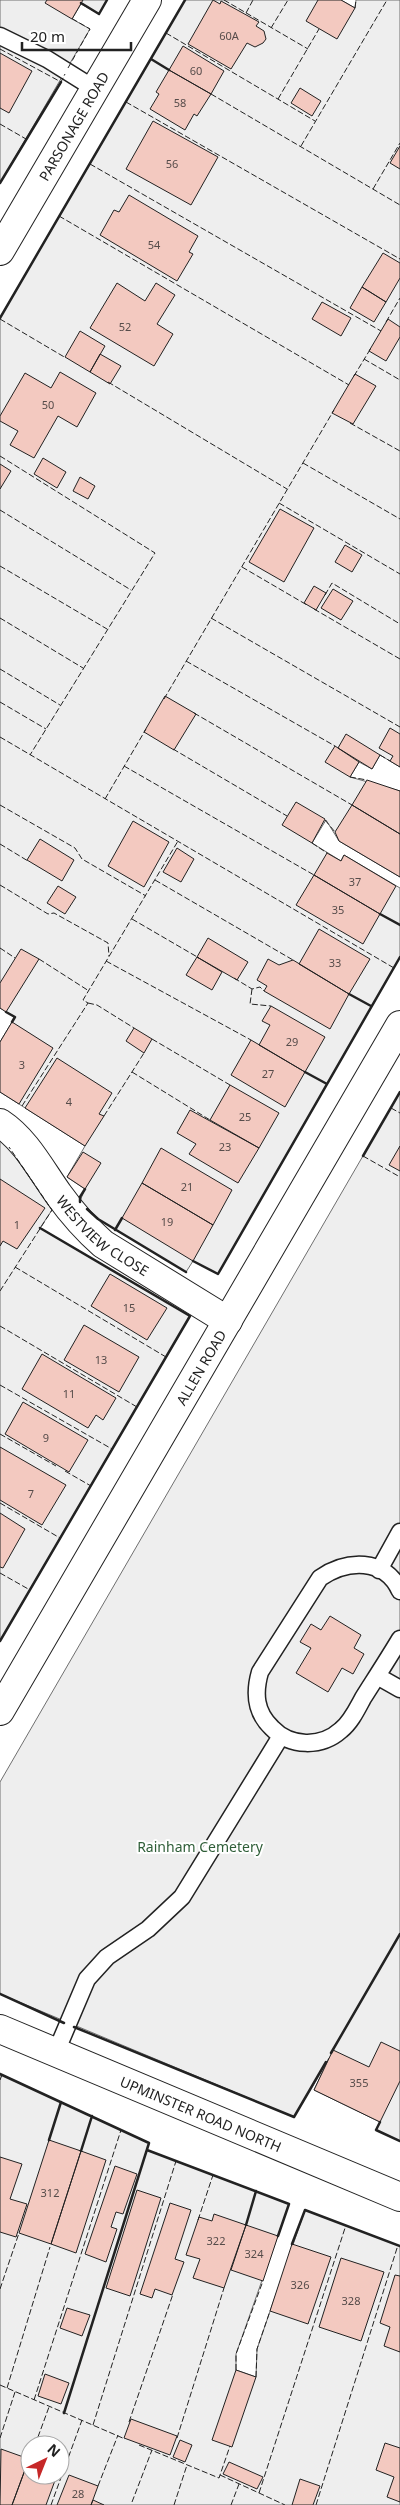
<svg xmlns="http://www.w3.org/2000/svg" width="400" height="2505" font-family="'Noto Sans',sans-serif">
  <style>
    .green { fill: #eee; stroke: #6f6f6f; fill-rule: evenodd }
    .building { fill: #f3c9c0; stroke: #222 }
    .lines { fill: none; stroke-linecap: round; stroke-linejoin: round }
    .service-casing { stroke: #222; stroke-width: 19 }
    .minor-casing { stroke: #222; stroke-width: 30 }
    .tertiary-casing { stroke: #222; stroke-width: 30 }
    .service { stroke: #fff; stroke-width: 16 }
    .minor { stroke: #fff; stroke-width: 28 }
    .tertiary { stroke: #fff; stroke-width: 28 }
    .fence { stroke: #222; stroke-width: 1; stroke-dasharray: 6 2.5; stroke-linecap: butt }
    .wall { stroke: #222; stroke-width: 2.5 }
    .labels { text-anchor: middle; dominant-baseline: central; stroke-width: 4; stroke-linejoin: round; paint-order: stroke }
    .number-label { font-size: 11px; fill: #564c4a }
    .street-label { font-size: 14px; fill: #222; stroke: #fff }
    .park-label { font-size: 14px; fill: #2f5e38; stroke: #fff }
  </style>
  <rect width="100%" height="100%" fill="#fff"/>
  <!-- green -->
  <path class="green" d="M 0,0 L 107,0 L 99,14 L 81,4 L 72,19 L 90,29 L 0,183 Z
    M 185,0 L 341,0 L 355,8 L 356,0 L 400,0 L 400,767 L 380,755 L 372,769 L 359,762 L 350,777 L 400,791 L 400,877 L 339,841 L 326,820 L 312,843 L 341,861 L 344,855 L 400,888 L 400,957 L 218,1274 L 193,1261 L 186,1272 L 98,1219 L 80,1201 L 85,1189 L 67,1177 L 85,1146 L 0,1092 L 0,1042 L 15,1017 L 0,1008 L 0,318 Z
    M 400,1092 L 400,2141 L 376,2130 L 380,2122 L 314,2090 L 329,2058 L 294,2117 L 0,1994 L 0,1782 Z
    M 0,1138 L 7,1145 L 52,1210 L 40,1228 L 190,1316 L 0,1641 Z
    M 0,2074 L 149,2143 L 147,2150 L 289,2204 L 236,2354 L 236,2370 L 256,2377 L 257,2349 L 305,2210 L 400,2246 L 400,2505 L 0,2505 ZM 30,2445 L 60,2445 L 60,2475 L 30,2475 Z"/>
  <!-- building -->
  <path class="building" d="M 47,0 L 83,0 L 72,19 L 45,3 Z
    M 213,0 L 220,4 L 221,1 L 259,22 L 256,26 L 264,31 L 266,39 L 263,43 L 255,47 L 247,43 L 231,69 L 188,44 Z
    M 318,0 L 341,0 L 355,8 L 337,39 L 306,21 Z
    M 183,46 L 224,71 L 211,94 L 169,70 Z
    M 0,53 L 32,71 L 9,113 L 0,108 Z
    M 169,70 L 211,94 L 197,116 L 194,114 L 185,130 L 150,109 L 159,94 L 156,92 Z
    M 300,88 L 321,101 L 312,116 L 291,103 Z
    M 153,121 L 218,157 L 191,205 L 126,169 Z
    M 400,146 L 400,169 L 390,163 Z
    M 129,195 L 198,236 L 189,252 L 193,254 L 177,281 L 100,235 L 114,210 L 119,212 Z
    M 383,253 L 400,263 L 400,278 L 386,302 L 362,287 Z
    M 117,283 L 145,301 L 156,283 L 175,295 L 157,324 L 173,334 L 154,366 L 90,328 Z
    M 362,287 L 386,302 L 374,322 L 350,308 Z
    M 322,302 L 351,318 L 341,336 L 312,319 Z
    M 388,319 L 400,327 L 400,337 L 386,361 L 369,351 Z
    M 80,331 L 105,346 L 90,372 L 65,357 Z
    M 100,354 L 121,366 L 110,384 L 90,372 Z
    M 60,372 L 96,393 L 77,427 L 58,416 L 34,458 L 10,445 L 18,431 L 0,421 L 0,416 L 25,373 L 51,388 Z
    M 355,374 L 376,386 L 353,424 L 332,413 Z
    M 43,458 L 66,472 L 57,488 L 34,474 Z
    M 0,464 L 11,471 L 0,489 Z
    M 80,477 L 95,486 L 88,499 L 73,491 Z
    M 280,509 L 314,528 L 284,582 L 249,562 Z
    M 345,545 L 362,555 L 352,572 L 335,562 Z
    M 314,586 L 326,593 L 316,610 L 304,603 Z
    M 333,589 L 353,601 L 341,620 L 321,608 Z
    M 165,696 L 196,714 L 174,750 L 144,732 Z
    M 390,728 L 400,734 L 400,767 L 390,761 L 393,756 L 379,748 Z
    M 346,734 L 380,755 L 372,769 L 338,748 Z
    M 335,746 L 359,762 L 350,777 L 325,762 Z
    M 367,780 L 400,791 L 400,834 L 352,805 Z
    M 296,802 L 325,819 L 312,843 L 282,825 Z
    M 352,805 L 400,834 L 400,877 L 339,841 L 335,832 Z
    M 133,821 L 169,842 L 144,887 L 108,866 Z
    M 40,839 L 74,860 L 62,881 L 27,860 Z
    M 177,848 L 194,859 L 181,882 L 163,872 Z
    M 327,853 L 341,861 L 344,855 L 396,886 L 380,914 L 314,875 Z
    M 314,875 L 380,914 L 363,944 L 296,905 Z
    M 58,886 L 76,897 L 65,914 L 47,903 Z
    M 319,929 L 370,959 L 349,994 L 299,964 Z
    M 208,938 L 248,962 L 237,980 L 197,957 Z
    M 21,949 L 39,959 L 6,1012 L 0,1008 L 0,983 Z
    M 197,957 L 222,972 L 212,990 L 186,975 Z
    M 268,959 L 279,965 L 293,960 L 349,994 L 330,1029 L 264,991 L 267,986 L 257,980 Z
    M 271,1006 L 325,1037 L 305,1072 L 259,1045 L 270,1025 L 262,1021 Z
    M 12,1022 L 53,1048 L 19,1104 L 0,1092 L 0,1042 Z
    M 134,1028 L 152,1039 L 144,1053 L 126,1041 Z
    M 251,1040 L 305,1072 L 285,1107 L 231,1075 Z
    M 57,1058 L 112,1093 L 99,1114 L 104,1116 L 85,1146 L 25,1108 Z
    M 230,1085 L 279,1113 L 259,1148 L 210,1120 Z
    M 190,1110 L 259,1148 L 238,1183 L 189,1154 L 196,1144 L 177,1133 Z
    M 400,1146 L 400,1171 L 389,1165 Z
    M 161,1148 L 232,1190 L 213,1225 L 142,1183 Z
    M 83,1152 L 101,1163 L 85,1189 L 67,1177 Z
    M 0,1179 L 45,1208 L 17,1249 L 3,1241 L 0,1246 Z
    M 142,1183 L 213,1225 L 193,1261 L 122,1218 Z
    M 110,1274 L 167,1308 L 147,1340 L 91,1306 Z
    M 84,1325 L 139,1357 L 119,1392 L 64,1360 Z
    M 42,1354 L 116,1398 L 103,1420 L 96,1415 L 88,1428 L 22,1389 Z
    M 23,1402 L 88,1440 L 69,1472 L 5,1434 Z
    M 0,1447 L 66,1485 L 42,1525 L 0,1500 Z
    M 0,1513 L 25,1529 L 3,1568 L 0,1567 Z
    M 330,1616 L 361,1635 L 354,1648 L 364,1654 L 353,1674 L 342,1668 L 328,1692 L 296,1673 L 311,1648 L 300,1642 L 311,1624 L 321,1630 Z
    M 381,2042 L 400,2051 L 400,2081 L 380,2122 L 314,2090 L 333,2050 L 369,2067 Z
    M 49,2140 L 81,2151 L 51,2244 L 19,2233 Z
    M 81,2151 L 106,2160 L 76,2253 L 51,2244 Z
    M 0,2157 L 22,2164 L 10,2199 L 27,2204 L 16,2237 L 0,2232 Z
    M 115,2166 L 137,2174 L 123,2214 L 116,2212 L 111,2227 L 117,2229 L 106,2262 L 85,2254 Z
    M 137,2190 L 161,2198 L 130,2296 L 106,2288 Z
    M 170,2203 L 191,2210 L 175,2259 L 184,2262 L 172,2295 L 155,2289 L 152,2298 L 140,2294 Z
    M 214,2214 L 246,2225 L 224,2288 L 193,2278 L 200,2259 L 186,2255 L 199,2217 L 212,2221 Z
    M 246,2225 L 278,2236 L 263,2281 L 231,2270 Z
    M 292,2244 L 331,2257 L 308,2324 L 270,2311 Z
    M 341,2258 L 384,2272 L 361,2341 L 319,2327 Z
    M 395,2275 L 400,2276 L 400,2352 L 384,2346 L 390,2327 L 380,2323 Z
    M 67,2308 L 90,2315 L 82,2336 L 60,2328 Z
    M 236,2370 L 256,2377 L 232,2447 L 212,2440 Z
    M 45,2374 L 69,2383 L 61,2404 L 38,2396 Z
    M 131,2419 L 177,2436 L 170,2455 L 124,2438 Z
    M 180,2440 L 192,2445 L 185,2462 L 173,2457 Z
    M 385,2443 L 400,2448 L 400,2502 L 387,2497 L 394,2477 L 376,2470 Z
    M 1,2449 L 29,2459 L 12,2505 L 0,2505 Z
    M 29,2459 L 30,2475 L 57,2475 L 46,2505 L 12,2505 Z
    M 229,2462 L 263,2477 L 257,2489 L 223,2474 Z
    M 69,2475 L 98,2486 L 91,2505 L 57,2505 Z
    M 300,2479 L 320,2486 L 313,2505 L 292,2505 Z
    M 93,2500 L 104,2505 L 91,2505 Z"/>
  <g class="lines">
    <!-- service casing -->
    <g class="service-casing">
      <path id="service" d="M 0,36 L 47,59 L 95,89
        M 379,1570 L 400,1532
        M 400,1591 C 385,1557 346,1560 320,1578 L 260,1672 C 254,1693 255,1712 272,1728 C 290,1747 321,1748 341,1730 C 351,1722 357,1709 363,1698 C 375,1679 388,1659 400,1639
        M 377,1676 L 400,1689
        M 56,2052 L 87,1979 L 107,1957 L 148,1929 L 182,1897 L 281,1736"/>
    </g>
    <!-- minor casing -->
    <g class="minor-casing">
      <g id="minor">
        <path id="s1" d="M 0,251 L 147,0"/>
        <path id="s2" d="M 0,1123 C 26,1140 41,1170 59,1195 C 72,1213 86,1229 103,1244 L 228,1321"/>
        <path id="s3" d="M 0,1711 L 400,1025"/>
      </g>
    </g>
    <!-- tertiary casing -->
    <g class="tertiary-casing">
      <g id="tertiary">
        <path id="s4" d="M 0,2029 L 400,2197"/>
      </g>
    </g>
    <!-- service -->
    <use href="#service" class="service"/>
    <!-- minor -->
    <use href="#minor" class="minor"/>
    <!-- tertiary -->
    <use href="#tertiary" class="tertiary"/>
    <!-- fence -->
    <path class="fence" d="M 224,0 L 308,49
      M 355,8 L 356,0
      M 246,13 L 253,0
      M 271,28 L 288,0
      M 166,33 L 315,121
      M 0,49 L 61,82 L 65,74
      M 68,68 L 90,29 L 71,18
      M 211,94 L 400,205
      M 278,99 L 319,29
      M 126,102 L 400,259
      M 0,124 L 26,139
      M 301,146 L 387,0
      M 90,164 L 381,331
      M 373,189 L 400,143
      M 59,216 L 349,385
      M 0,319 L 66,358
      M 386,322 L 400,298
      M 364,359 L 400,380
      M 354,376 L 371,348
      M 108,382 L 287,489
      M 350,423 L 400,451
      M 0,456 L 155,553 L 30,755
      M 303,463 L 400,519
      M 279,503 L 400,574
      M 0,510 L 131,590
      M 0,566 L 107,629
      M 242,567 L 307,605
      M 325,595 L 332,583 L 400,624
      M 314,609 L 400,659
      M 0,618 L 83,668
      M 211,618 L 400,727
      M 186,661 L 335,746
      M 0,669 L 60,705
      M 164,699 L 334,410
      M 0,702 L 46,729
      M 194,713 L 352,805
      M 0,737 L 394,968
      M 173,749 L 287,816
      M 380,755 L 390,761
      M 124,766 L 314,875
      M 350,777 L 367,780
      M 105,799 L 146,729
      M 0,805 L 75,848 L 82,859 L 146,896
      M 325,820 L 335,832
      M 312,843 L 327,853
      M 0,844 L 28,861
      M 155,880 L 293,960
      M 0,885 L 48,914 L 54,913 L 108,943 L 109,956
      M 132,919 L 199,958
      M 0,948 L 15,958
      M 39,959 L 89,991
      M 106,961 L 251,1040
      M 234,978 L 252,989 L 260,987 L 264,991
      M 252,989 L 250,1004 L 271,1006
      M 88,1003 L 97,1005 L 134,1028
      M 152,1039 L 230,1085
      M 132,1072 L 210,1120
      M 22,1106 L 88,1003 L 83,1000 L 178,841
      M 391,1108 L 400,1113
      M 104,1116 L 144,1053
      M 363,1156 L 400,1177
      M 15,1267 L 166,1357
      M 0,1291 L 52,1210 L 9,1147
      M 0,1326 L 137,1407
      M 0,1385 L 112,1449
      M 0,1434 L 56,1466
      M 65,1471 L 91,1486
      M 0,1503 L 60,1538
      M 0,1573 L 30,1590
      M 0,2080 L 2,2075
      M 198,2220 L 213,2175
      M 0,2289 L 19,2233
      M 236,2370 L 236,2354 L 263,2281
      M 256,2377 L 257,2349 L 270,2311
      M 0,2385 L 125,2439
      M 7,2388 L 50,2247
      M 34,2400 L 121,2130
      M 129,2422 L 173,2294
      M 93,2425 L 176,2161
      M 0,2438 L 15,2392
      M 177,2438 L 224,2288
      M 35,2445 L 49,2407
      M 139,2445 L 219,2478 L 230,2446
      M 220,2475 L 285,2505
      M 98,2486 L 118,2435
      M 259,2493 L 346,2225
      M 132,2502 L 152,2450
      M 51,2505 L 82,2420
      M 174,2505 L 187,2465
      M 231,2505 L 239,2484
      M 316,2505 L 398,2245"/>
    <!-- wall -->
    <path class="wall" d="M 81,3 L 99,14 L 107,0
      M 151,59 L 169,70
      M 0,183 L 61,82
      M 0,318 L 185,0
      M 380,914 L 400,925
      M 349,994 L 371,1006
      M 6,1012 L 15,1017 L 12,1022
      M 305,1072 L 327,1084
      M 363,1156 L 400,1092
      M 80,1202 L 80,1197 L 85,1189
      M 87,1209 L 98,1219 L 186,1272
      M 115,1230 L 122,1218
      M 193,1261 L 218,1274 L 400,957
      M 0,1641 L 190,1316 L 40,1228
      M 0,1994 L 64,2023
      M 74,2027 L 294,2117 L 326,2062
      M 331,2053 L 400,1934
      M 0,2074 L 149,2143 L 64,2413
      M 380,2122 L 376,2130 L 400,2141
      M 49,2140 L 61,2102
      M 147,2150 L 289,2204 L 278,2236
      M 81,2151 L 92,2116
      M 246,2225 L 256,2191
      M 292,2244 L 305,2210 L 400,2246"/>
  </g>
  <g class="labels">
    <!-- number labels -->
    <g class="number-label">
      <text x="229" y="35">60A</text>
      <text x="196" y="70">60</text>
      <text x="180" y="102">58</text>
      <text x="172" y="163">56</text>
      <text x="154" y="244">54</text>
      <text x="125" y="326">52</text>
      <text x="48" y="404">50</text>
      <text x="355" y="881">37</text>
      <text x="338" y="909">35</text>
      <text x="335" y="962">33</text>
      <text x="292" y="1041">29</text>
      <text x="22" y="1064">3</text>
      <text x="268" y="1073">27</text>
      <text x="69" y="1101">4</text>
      <text x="245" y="1116">25</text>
      <text x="225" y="1146">23</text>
      <text x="187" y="1186">21</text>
      <text x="167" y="1221">19</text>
      <text x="17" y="1224">1</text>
      <text x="129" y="1307">15</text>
      <text x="101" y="1359">13</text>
      <text x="69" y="1393">11</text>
      <text x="46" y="1437">9</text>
      <text x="31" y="1493">7</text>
      <text x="359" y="2082">355</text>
      <text x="50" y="2192">312</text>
      <text x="216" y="2240">322</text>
      <text x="254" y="2253">324</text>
      <text x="300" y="2284">326</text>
      <text x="351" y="2300">328</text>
      <text x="78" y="2493">28</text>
    </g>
    <!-- street labels -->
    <g class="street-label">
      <text stroke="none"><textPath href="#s1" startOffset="145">PARSONAGE ROAD</textPath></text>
      <text stroke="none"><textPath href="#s2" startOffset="154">WESTVIEW CLOSE</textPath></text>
      <text stroke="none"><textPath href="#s3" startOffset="398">ALLEN ROAD</textPath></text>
      <text stroke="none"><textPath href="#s4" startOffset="218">UPMINSTER ROAD NORTH</textPath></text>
    </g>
    <!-- park labels -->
    <g class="park-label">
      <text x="200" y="1846">Rainham Cemetery</text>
    </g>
  </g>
  <!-- north arrow -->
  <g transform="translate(45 2460) rotate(43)"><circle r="24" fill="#ffffff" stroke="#a7a7a7"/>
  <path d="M0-4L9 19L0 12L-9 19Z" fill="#c62828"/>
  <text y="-8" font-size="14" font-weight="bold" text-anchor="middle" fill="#222222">N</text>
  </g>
  <!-- scale -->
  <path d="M22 42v8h109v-8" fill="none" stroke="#222222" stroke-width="2.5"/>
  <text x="30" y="42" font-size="15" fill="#222222" stroke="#ffffff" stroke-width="4" paint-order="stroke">20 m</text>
</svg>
